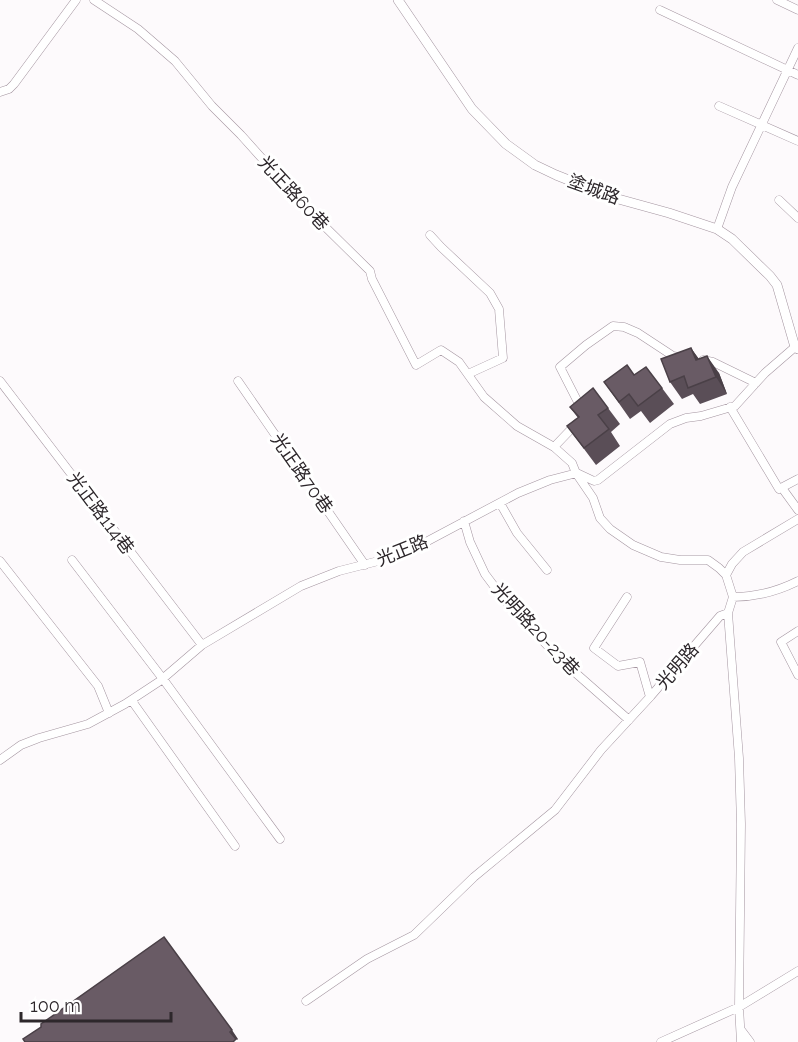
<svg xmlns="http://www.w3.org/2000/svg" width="798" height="1042" font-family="Raleway,'Noto Sans TC',sans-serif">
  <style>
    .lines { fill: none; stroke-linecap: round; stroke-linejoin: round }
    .minor-casing { stroke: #a495a0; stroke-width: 9 }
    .tertiary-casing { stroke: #a495a0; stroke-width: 10 }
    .minor { stroke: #fff; stroke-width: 8 }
    .tertiary { stroke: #fff; stroke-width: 9 }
    .wall { fill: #5a4e57 }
    .shaded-wall { fill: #4a4047 }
    .building { fill: #695b65; stroke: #4a4047; stroke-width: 1.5 }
    .labels { text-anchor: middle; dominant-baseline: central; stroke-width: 6; stroke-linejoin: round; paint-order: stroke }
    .street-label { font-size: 18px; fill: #2d272b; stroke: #fff }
  </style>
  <rect width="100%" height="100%" fill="#fdfafc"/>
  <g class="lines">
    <!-- minor casing -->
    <g class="minor-casing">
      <path id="minor" d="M 94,0 L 138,29 L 175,61 L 212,106 L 241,135 L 309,211 L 370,271 L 372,279 L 416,365 L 441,350 L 459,362 L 484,397 L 517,426 L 554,447 L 572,463 L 576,473 L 593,498 L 600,518 L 610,529 L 633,545 L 661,557 L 680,560 L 708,560 L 719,568 L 726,575 L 733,597 L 728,613 L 739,758 L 741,824 L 739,1007 L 741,1042
        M 777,0 L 798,10
        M 660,10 L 798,75
        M 0,92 L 9,89 L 14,84 L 76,0
        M 719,106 L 798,141
        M 779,200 L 798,218
        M 717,229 L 732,187 L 798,48
        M 430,235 L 441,247 L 490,293 L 499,309 L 503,358 L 468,374
        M 703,360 L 713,362 L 756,383
        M 0,381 L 202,645
        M 238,381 L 365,565
        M 730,407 L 779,489 L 798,479
        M 582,410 L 560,367 L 586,345 L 613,326 L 624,327 L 638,333 L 673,356 L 679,357
        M 554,447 L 577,423
        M 782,488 L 798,510
        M 500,503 L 517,533 L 547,570
        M 464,521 L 470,542 L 485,574 L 506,602 L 562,661 L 629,720
        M 72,560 L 163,679 L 280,839
        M 0,561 L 98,686 L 109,713
        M 726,575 L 732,564 L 743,552 L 798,519
        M 627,597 L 594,648 L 618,666 L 640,662 L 650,697
        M 733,597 C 756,597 778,591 798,581
        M 798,631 L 781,642 L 798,675
        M 132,701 L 235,846
        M 0,760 L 21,745 L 39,738 L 88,724 L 125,704 L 160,681 L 202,645 L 301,586 L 339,571 L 394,557 L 424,543 L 518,493 L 550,480 L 577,473 L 594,481 L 598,480 L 670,424 L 686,418 L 701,416 L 735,406 L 765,373 L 795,347
        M 306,1001 L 367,959 L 414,935 L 474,877 L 555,810 L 601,750 L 650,697 L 720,616 L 728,613
        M 741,1030 L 750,1042
        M 661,1042 L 739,1007 L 798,971"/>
    </g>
    <!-- tertiary casing -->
    <g class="tertiary-casing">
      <path id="tertiary" d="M 398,0 L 472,109 L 506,144 L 535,165 L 556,175 L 611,197 L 669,213 L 717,229 L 732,239 L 770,276 L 777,285 L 795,347 L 798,349"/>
    </g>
    <!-- minor -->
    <use href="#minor" class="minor"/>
    <!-- tertiary -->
    <use href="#tertiary" class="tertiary"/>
  </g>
  <!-- wall -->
  <path class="wall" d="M 691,348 L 699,359 L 719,373 L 727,394 L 700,404 L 693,394 L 682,399 L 670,382 Z
    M 604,382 L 662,388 L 674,404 L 650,423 L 641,411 L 630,419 Z
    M 570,407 L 608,408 L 620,424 L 611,432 L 620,446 L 596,465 L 567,426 L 578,418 Z"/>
  <!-- shaded-wall -->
  <path class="shaded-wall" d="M 691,348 L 702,364 L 696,360 Z
    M 707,356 L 719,373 L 727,394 L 716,377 Z
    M 232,1030 L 238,1039 L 237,1040 L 230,1032 Z"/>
  <!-- building -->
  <path class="building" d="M 691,348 L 696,360 L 707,356 L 716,377 L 688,388 L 684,376 L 670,382 L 661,359 Z
    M 627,365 L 634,375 L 646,367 L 662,388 L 638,406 L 629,394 L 619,402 L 604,382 Z
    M 593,388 L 608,408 L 598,415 L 609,429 L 584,448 L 567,426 L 579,417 L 570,407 Z
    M 164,937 L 232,1030 L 230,1032 L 236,1039 L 233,1042 L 25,1042 L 23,1039 L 41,1027 L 41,1024 Z"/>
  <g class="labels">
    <!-- street labels -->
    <g class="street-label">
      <text transform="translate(594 189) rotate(20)">塗城路</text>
      <text transform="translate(294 193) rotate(47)">光正路60巷</text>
      <text transform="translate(302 473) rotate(55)">光正路70巷</text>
      <text transform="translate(101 513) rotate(53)">光正路114巷</text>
      <text transform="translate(402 550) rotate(-22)">光正路</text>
      <text transform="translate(536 629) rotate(47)">光明路20-23巷</text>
      <text transform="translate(677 666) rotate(-49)">光明路</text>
    </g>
  </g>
  <!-- scale -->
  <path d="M21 1012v9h150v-9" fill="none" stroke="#2d272b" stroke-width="3"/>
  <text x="30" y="1012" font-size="18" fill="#2d272b" stroke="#ffffff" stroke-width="4.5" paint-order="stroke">100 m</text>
</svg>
